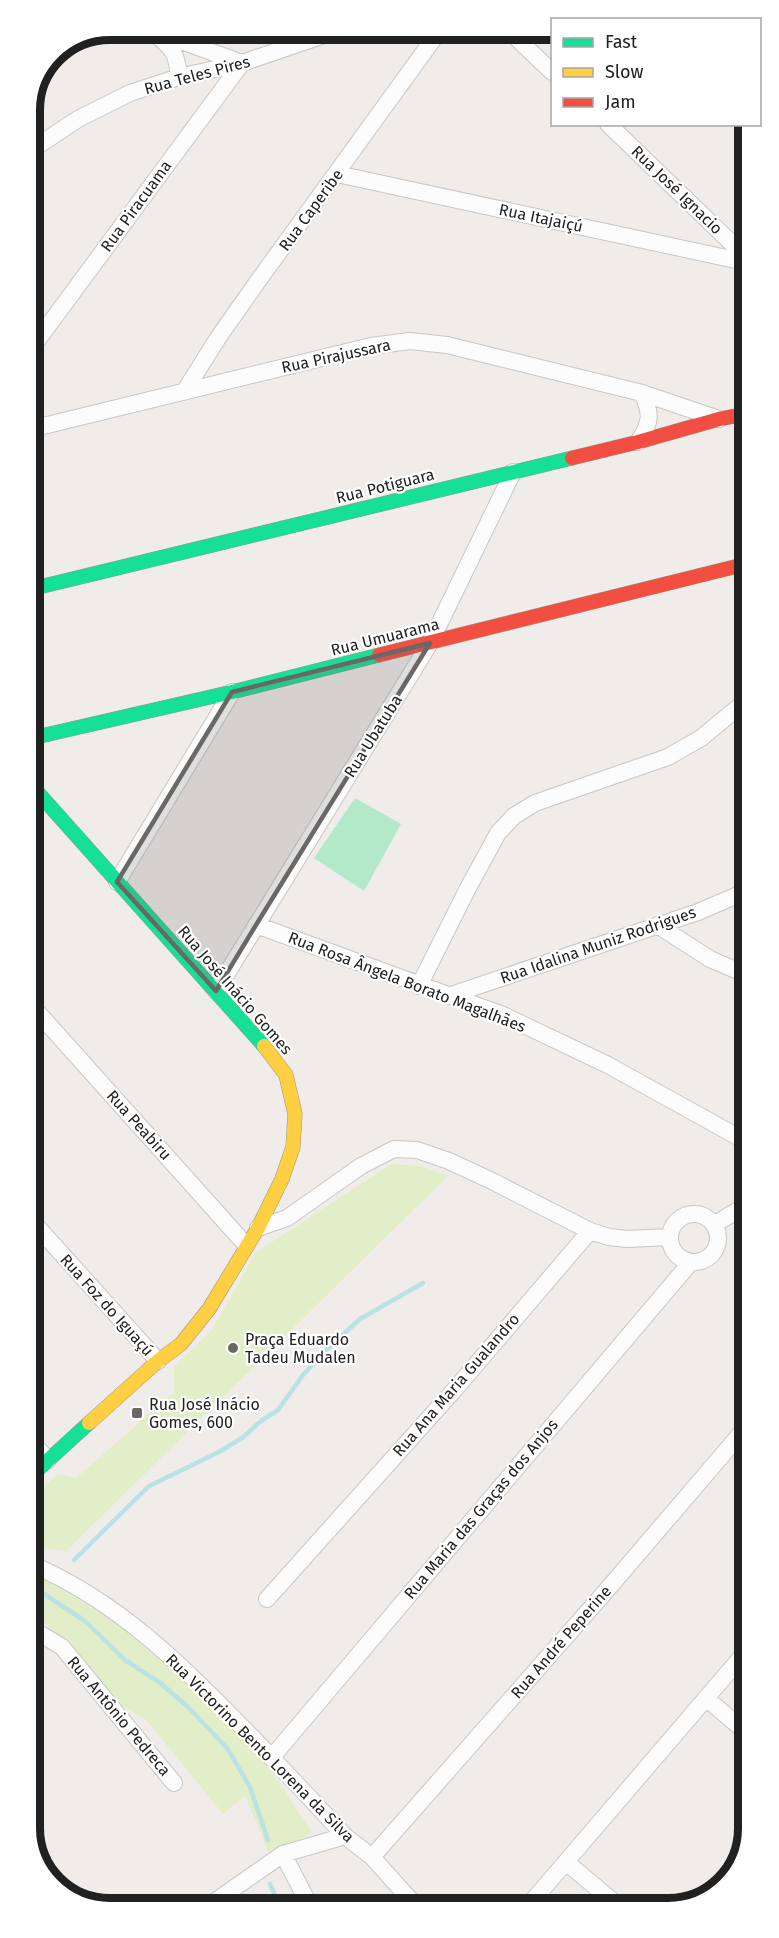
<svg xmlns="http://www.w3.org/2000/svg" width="779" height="1938" font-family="'Fira Sans',sans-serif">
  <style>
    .grass { fill: #e2eec7 }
    .pitch { fill: #b2e9c8 }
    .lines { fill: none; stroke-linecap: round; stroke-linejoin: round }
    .stream { stroke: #bae2e4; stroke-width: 4.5 }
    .street-casing { stroke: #c8c7c6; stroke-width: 18 }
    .fast-casing { stroke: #9b9880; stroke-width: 15 }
    .slow-casing { stroke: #9b9880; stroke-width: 15 }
    .jam-casing { stroke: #9b9880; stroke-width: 15 }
    .street { stroke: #fdfcfc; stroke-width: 16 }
    .fast { stroke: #16e098; stroke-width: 14 }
    .slow { stroke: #ffcf43; stroke-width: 14 }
    .jam { stroke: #f24e42; stroke-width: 14 }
    .marked { fill: #696867; fill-opacity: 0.2; stroke: #696867; stroke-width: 4.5; stroke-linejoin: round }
    .poi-dot { fill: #696867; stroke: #fff; stroke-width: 2 }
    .labels { text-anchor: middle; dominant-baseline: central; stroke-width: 4.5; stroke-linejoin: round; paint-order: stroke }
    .street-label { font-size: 16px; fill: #212121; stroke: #fff }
    .poi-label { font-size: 16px; fill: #212121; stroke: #fff; text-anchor: start }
    .rim { fill: none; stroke: #212121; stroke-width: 8 }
  </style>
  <rect width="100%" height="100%" fill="#efecea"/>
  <!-- grass -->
  <path class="grass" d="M 391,1164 L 421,1166 L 448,1176 L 66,1551 L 33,1547 L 33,1497 L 58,1474 L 76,1478 L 174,1392 L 174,1366 L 212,1330 L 255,1253 Z
    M 34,1576 L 45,1579 L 130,1631 L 207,1699 L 273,1773 L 312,1833 L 269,1853 L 245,1796 L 223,1814 L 147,1721 L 113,1699 L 52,1634 L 47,1624 L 34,1620 Z"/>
  <!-- pitch -->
  <path class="pitch" d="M 355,798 L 401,824 L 364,891 L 314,858 Z"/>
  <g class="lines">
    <!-- stream -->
    <path class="stream" d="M 74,1560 L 149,1486 L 219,1452 L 242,1438 L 261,1421 L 278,1410 L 303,1375 L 326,1350 L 360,1319 L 423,1283
      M 34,1589 L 38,1590 L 85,1621 L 125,1660 L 159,1682 L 188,1707 L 227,1748 L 250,1787 L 268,1840
      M 270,1884 L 280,1907"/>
    <!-- street casing -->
    <g class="street-casing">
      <path id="street" d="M 508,30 L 552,72
        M 157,36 C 174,49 177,55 179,77
        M 608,124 L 745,256
        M 30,151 L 78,119 L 130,93 L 179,77 L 242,63 L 339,30
        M 337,174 L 745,262
        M 31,349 L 242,63 L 151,30
        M 184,392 L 218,338 L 258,281 L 440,30
        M 31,429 L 371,346 L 410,341 L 447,345 L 642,393 L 719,419
        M 638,442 C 651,423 652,414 642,393
        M 117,882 L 232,692
        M 256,925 L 503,1015 L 608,1065 L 747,1142
        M 657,925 L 710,959 L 747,975
        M 419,986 L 468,888 L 498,833 L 514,816 L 535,803 L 668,757 L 701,738 L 746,701
        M 216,991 L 430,643 L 513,472
        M 448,996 L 698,912 L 747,891
        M 32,1006 L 246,1245
        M670 1238a24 24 0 1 1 48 0a24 24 0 1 1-48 0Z
        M 33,1222 L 158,1361
        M 715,1224 L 748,1204
        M 258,1228 L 287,1218 L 361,1166 L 394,1149 L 417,1150 L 449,1161 L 492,1181 L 590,1231 L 609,1237 L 627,1239 L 670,1237
        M 33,1443 L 48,1460
        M 33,1565 C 116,1600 183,1666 245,1730 C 279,1765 312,1800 345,1836 L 372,1857 L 416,1906
        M 267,1599 L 456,1388 L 590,1231
        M 34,1630 L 62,1647 L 174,1783
        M 706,1698 L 749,1735
        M 272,1757 L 691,1262
        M 283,1854 L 310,1906
        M 372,1857 L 606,1591 L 748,1425
        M 566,1862 L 616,1904
        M 529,1905 L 749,1648
        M 207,1907 L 283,1854 L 345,1836"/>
    </g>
    <!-- fast casing -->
    <g class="fast-casing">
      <path id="fast" d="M 31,589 L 572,458
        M 32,738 L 232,692 L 379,655
        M 32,786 L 264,1046
        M 33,1474 L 89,1423"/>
    </g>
    <!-- slow casing -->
    <g class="slow-casing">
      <path id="slow" d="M 89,1423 L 158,1361 L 181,1344 L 209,1309 L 258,1228 L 282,1179 L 293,1147 L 295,1114 L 286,1075 L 264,1046"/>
    </g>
    <!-- jam casing -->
    <g class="jam-casing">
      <path id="jam" d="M 572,458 L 638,442 L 719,419 L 746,414
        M 379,655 L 746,564"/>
    </g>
    <!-- street -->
    <use href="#street" class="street"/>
    <!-- fast -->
    <use href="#fast" class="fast"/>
    <!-- slow -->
    <use href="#slow" class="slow"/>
    <!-- jam -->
    <use href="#jam" class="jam"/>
  </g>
  <!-- marked area -->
  <path class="marked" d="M 430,643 L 256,925 L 216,991 L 117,882 L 232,692 Z"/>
  <!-- markers -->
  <g class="poi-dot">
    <circle cx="233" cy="1348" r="6"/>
    <rect x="131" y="1407" width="12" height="12" rx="3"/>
  </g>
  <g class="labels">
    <!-- street labels -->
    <g class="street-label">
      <text transform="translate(197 75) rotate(-15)">Rua Teles Pires</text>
      <text transform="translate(677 190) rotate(44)">Rua José Ignacio</text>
      <text transform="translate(136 206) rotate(-54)">Rua Piracuama</text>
      <text transform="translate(311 210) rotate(-54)">Rua Caperibe</text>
      <text transform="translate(541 218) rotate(12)">Rua Itajaiçú</text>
      <text transform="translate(336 356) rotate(-12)">Rua Pirajussara</text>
      <text transform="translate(385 486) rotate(-14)">Rua Potiguara</text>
      <text transform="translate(385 637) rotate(-14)">Rua Umuarama</text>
      <text transform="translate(373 736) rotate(-58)">Rua Ubatuba</text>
      <text transform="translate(598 945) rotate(-19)">Rua Idalina Muniz Rodrigues</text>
      <text transform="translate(407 982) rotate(21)">Rua Rosa Ângela Borato Magalhães</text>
      <text transform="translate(235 990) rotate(49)">Rua José Inácio Gomes</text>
      <text transform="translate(139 1125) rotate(48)">Rua Peabiru</text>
      <text transform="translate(107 1305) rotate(48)">Rua Foz do Iguaçú</text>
      <text transform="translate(456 1385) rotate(-49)">Rua Ana Maria Gualandro</text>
      <text transform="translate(481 1509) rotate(-50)">Rua Maria das Graças dos Anjos</text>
      <text transform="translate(561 1642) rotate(-49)">Rua André Peperine</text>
      <text transform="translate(119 1716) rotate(50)">Rua Antônio Pedreca</text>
      <text transform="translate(260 1748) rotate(45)">Rua Victorino Bento Lorena da Silva</text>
    </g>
    <!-- poi labels -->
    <g class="poi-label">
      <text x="245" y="1339">Praça Eduardo<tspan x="245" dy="18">Tadeu Mudalen</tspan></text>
      <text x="149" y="1404">Rua José Inácio<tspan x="149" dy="18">Gomes, 600</tspan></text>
    </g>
  </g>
  <!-- crop -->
  <path d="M0 0H779V1938H0ZM110 40H668A70 70 0 0 1 738 110V1828A70 70 0 0 1 668 1898H110A70 70 0 0 1 40 1828V110A70 70 0 0 1 110 40Z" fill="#fff" fill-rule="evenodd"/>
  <path class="rim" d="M110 40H668A70 70 0 0 1 738 110V1828A70 70 0 0 1 668 1898H110A70 70 0 0 1 40 1828V110A70 70 0 0 1 110 40Z"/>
  <!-- legend -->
  <rect x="551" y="18" width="210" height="108" fill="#ffffff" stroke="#a6a6a6" stroke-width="1.5"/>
  <rect x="563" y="38" width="30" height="9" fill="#16e098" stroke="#a6a6a6" stroke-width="1.5"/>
  <text x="605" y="48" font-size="18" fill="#212121">Fast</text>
  <rect x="563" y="68" width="30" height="9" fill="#ffcf43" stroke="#a6a6a6" stroke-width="1.5"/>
  <text x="605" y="78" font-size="18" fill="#212121">Slow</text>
  <rect x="563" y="98" width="30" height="9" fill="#f24e42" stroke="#a6a6a6" stroke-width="1.5"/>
  <text x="605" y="108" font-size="18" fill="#212121">Jam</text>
</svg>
